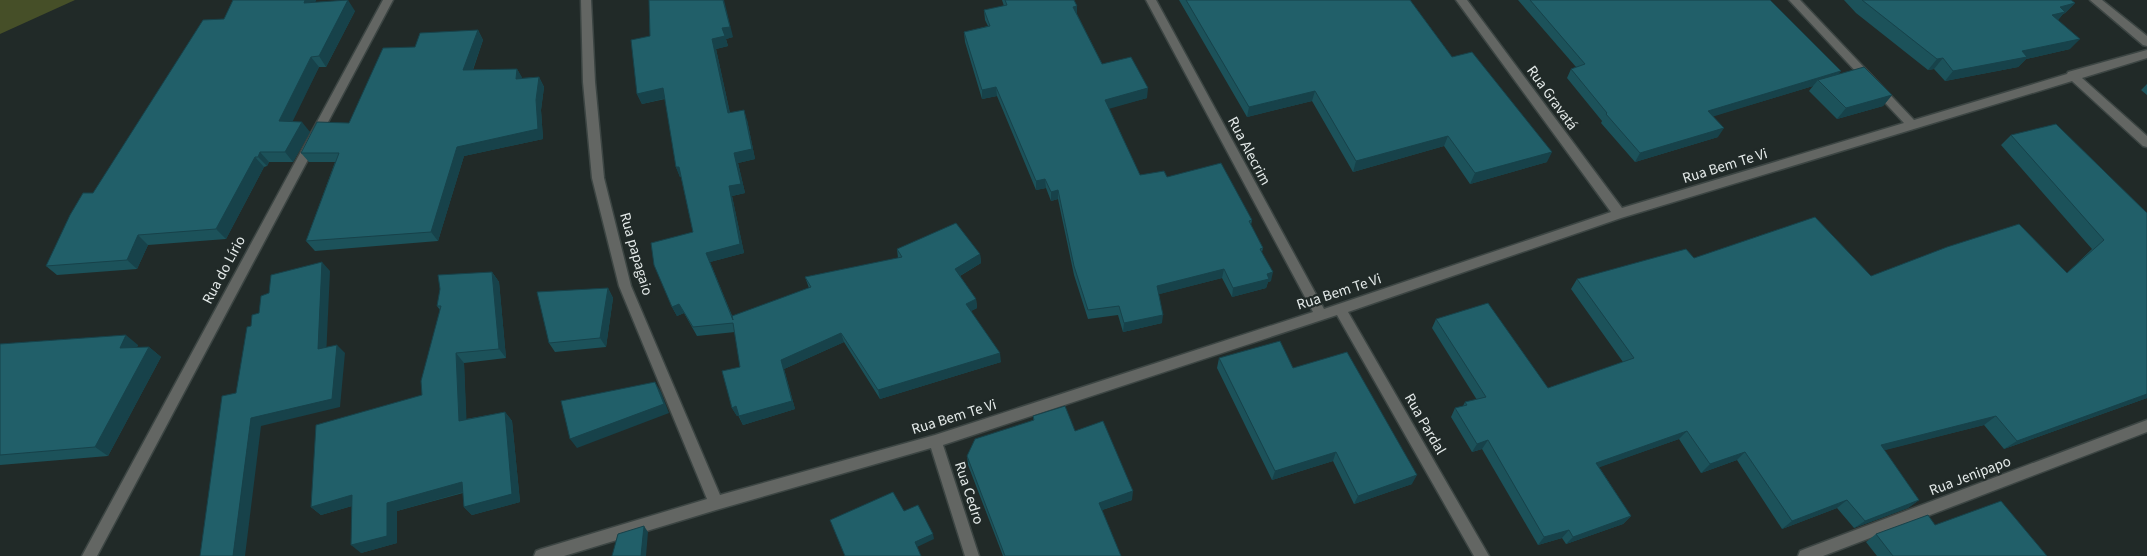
<svg xmlns="http://www.w3.org/2000/svg" width="2147" height="556" font-family="'Source Sans 3',sans-serif">
  <style>
    .green { fill: #464f28 }
    .lines { fill: none; stroke-linecap: round; stroke-linejoin: round }
    .street-casing { stroke: #3c4543; stroke-width: 3 }
    .street { fill: #636663; fill-rule: evenodd }
    .wall { fill: #1c525a }
    .shaded-wall { fill: #17424a }
    .building { fill: #215f69; stroke: #17424a }
    .labels { text-anchor: middle; dominant-baseline: central; stroke-width: 4.5; stroke-linejoin: round; paint-order: stroke }
    .street-label { font-size: 15px; fill: #e4eae9; stroke: #212a28 }
  </style>
  <rect width="100%" height="100%" fill="#212a28"/>
  <!-- green -->
  <path class="green" d="M 0,0 L 75,0 L 0,34 Z"/>
  <g class="lines">
    <!-- street casing -->
    <g class="street-casing">
      <path id="street" d="M 383,0 L 393,0 L 97,556 L 82,556 Z
        M 581,0 L 591,0 L 595,82 L 604,178 L 631,286 L 720,495 L 935,435 L 1313,312 L 1146,0 L 1156,0 L 1324,309 L 1611,212 L 1456,0 L 1467,0 L 1622,208 L 1904,123 L 1789,0 L 1800,0 L 1914,120 L 2067,74 L 2068,72 L 2147,50 L 2147,58 L 2082,78 L 2147,136 L 2147,147 L 2143,146 L 2072,81 L 1621,218 L 1348,312 L 1489,556 L 1474,556 L 1337,315 L 943,445 L 979,556 L 965,556 L 931,448 L 716,510 L 564,556 L 534,556 L 536,551 L 541,549 L 707,499 L 619,286 L 592,178 L 583,82 Z
        M 2090,0 L 2102,0 L 2147,36 L 2147,46 L 2143,45 Z
        M 2147,420 L 2147,432 L 1823,556 L 1798,556 L 1800,551 L 1805,549 Z"/>
    </g>
    <!-- street -->
    <use href="#street" class="street"/>
  </g>
  <!-- wall -->
  <path class="wall" d="M 233,0 L 316,0 L 315,2 L 355,11 L 326,67 L 319,67 L 292,121 L 310,132 L 293,162 L 269,162 L 267,166 L 264,167 L 226,239 L 148,245 L 137,269 L 57,275 L 46,266 L 224,19 Z
    M 649,0 L 733,37 L 726,39 L 728,46 L 716,49 L 730,113 L 747,120 L 755,159 L 738,163 L 745,193 L 732,196 L 744,253 L 710,262 L 733,318 L 809,288 L 805,277 L 898,258 L 897,249 L 980,254 L 981,263 L 960,276 L 976,299 L 977,308 L 971,311 L 1001,362 L 880,399 L 844,342 L 784,369 L 795,409 L 743,425 L 738,415 L 737,416 L 732,408 L 740,367 L 735,332 L 697,336 L 684,313 L 677,316 L 672,307 L 693,232 L 681,177 L 680,177 L 676,167 L 665,99 L 642,104 L 637,94 L 650,36 Z
    M 1002,0 L 1074,0 L 1077,14 L 1102,64 L 1147,98 L 1109,108 L 1140,175 L 1167,177 L 1252,220 L 1251,225 L 1263,248 L 1262,252 L 1271,281 L 1268,282 L 1266,288 L 1232,297 L 1222,278 L 1159,294 L 1162,323 L 1123,332 L 1118,315 L 1088,319 L 1074,275 L 1058,199 L 1051,201 L 1046,188 L 1036,190 L 997,96 L 982,99 L 965,42 L 964,32 L 988,26 L 985,20 L 984,10 L 1004,6 Z
    M 1179,0 L 1410,0 L 1452,57 L 1547,162 L 1470,184 L 1444,146 L 1353,172 L 1312,101 L 1247,117 Z
    M 1518,0 L 1770,0 L 1839,74 L 1892,95 L 1883,106 L 1837,119 L 1809,91 L 1813,86 L 1713,116 L 1718,137 L 1635,162 L 1601,123 L 1602,121 L 1567,78 L 1571,69 L 1576,67 Z
    M 1844,0 L 2071,0 L 2075,3 L 2065,13 L 2063,14 L 2058,20 L 2070,49 L 2026,59 L 2018,67 L 1945,81 L 1934,69 L 1928,70 L 1856,13 Z
    M 478,30 L 483,40 L 473,70 L 517,69 L 522,78 L 539,77 L 544,87 L 541,110 L 543,139 L 464,156 L 438,241 L 315,251 L 306,241 L 335,162 L 309,162 L 301,153 L 349,123 L 415,47 Z
    M 2147,84 L 2147,95 L 2141,90 Z
    M 2011,135 L 2147,213 L 2147,398 L 2004,449 L 1984,425 L 1884,450 L 1919,500 L 1908,508 L 1854,528 L 1837,508 L 1782,529 L 1737,460 L 1701,473 L 1679,439 L 1599,467 L 1631,516 L 1623,524 L 1566,544 L 1562,538 L 1538,545 L 1482,449 L 1472,452 L 1451,417 L 1455,408 L 1463,406 L 1465,402 L 1477,400 L 1432,328 L 1436,319 L 1548,388 L 1623,362 L 1571,289 L 1577,279 L 1694,258 L 1871,276 L 2067,273 L 2092,249 L 2001,145 Z
    M 492,272 L 499,282 L 506,358 L 464,363 L 466,419 L 505,412 L 512,421 L 520,502 L 472,515 L 464,507 L 463,493 L 397,511 L 397,543 L 361,553 L 352,506 L 321,515 L 311,507 L 422,395 L 440,310 L 437,306 Z
    M 608,288 L 613,298 L 606,347 L 555,352 L 549,343 Z
    M 0,344 L 138,345 L 137,347 L 149,347 L 161,357 L 108,456 L 0,465 Z
    M 1219,358 L 1293,368 L 1412,484 L 1354,504 L 1333,461 L 1272,480 L 1217,368 Z
    M 1033,416 L 1075,431 L 1132,500 L 1102,510 L 1121,556 L 1003,556 L 968,465 L 967,456 L 1033,420 Z
    M 1876,534 L 2047,556 L 1877,556 L 1866,542 Z"/>
  <!-- shaded-wall -->
  <path class="shaded-wall" d="M 305,0 L 316,0 L 311,13 L 304,3 Z
    M 348,0 L 355,11 L 326,67 L 319,56 Z
    M 723,0 L 724,0 L 733,37 L 726,39 L 722,28 Z
    M 2075,3 L 2065,13 L 2063,14 L 2056,22 L 2043,25 L 2060,7 Z
    M 1077,6 L 1077,16 L 1073,7 Z
    M 478,30 L 483,40 L 469,80 L 463,70 Z
    M 725,36 L 728,46 L 716,49 L 732,123 L 728,113 L 712,39 Z
    M 2080,39 L 2070,49 L 2026,59 L 2018,67 L 1945,81 L 1953,71 L 2022,51 Z
    M 311,57 L 319,67 L 288,131 L 279,121 Z
    M 1943,58 L 1934,69 L 1928,70 L 1937,59 Z
    M 517,69 L 523,79 L 516,79 Z
    M 1841,71 L 1834,80 L 1818,80 L 1813,86 L 1702,120 L 1708,111 Z
    M 539,77 L 544,87 L 541,110 L 543,139 L 464,156 L 438,241 L 431,232 L 457,147 L 536,100 Z
    M 996,87 L 997,96 L 982,99 L 982,90 Z
    M 663,88 L 667,98 L 642,104 L 637,94 Z
    M 1148,88 L 1147,98 L 1105,110 L 1105,100 Z
    M 1315,91 L 1312,101 L 1247,117 L 1249,107 Z
    M 1892,95 L 1883,106 L 1837,119 L 1846,108 Z
    M 744,110 L 747,120 L 755,159 L 738,163 L 745,193 L 732,196 L 744,253 L 710,262 L 706,253 L 729,186 L 734,153 Z
    M 302,122 L 310,132 L 293,162 L 285,152 Z
    M 1724,128 L 1718,137 L 1635,162 L 1640,153 Z
    M 1448,136 L 1444,146 L 1353,172 L 1356,161 Z
    M 260,152 L 269,162 L 267,166 L 258,157 Z
    M 1552,152 L 1547,162 L 1470,184 L 1475,173 Z
    M 255,157 L 264,167 L 226,239 L 216,229 Z
    M 676,167 L 679,167 L 683,177 L 680,177 Z
    M 1045,179 L 1046,188 L 1036,190 L 1036,181 Z
    M 1058,190 L 1058,199 L 1051,201 L 1051,192 Z
    M 138,235 L 148,245 L 137,269 L 127,260 Z
    M 980,254 L 981,263 L 956,278 L 955,269 Z
    M 322,262 L 330,271 L 326,358 L 318,349 Z
    M 1224,269 L 1222,278 L 1156,295 L 1157,286 Z
    M 492,272 L 499,282 L 506,358 L 499,349 Z
    M 1273,272 L 1271,281 L 1268,282 L 1266,288 L 1232,297 L 1233,288 L 1267,274 Z
    M 608,288 L 613,298 L 606,347 L 600,338 Z
    M 976,299 L 977,308 L 967,313 L 966,304 Z
    M 679,304 L 684,313 L 677,316 L 672,307 Z
    M 1163,315 L 1162,323 L 1123,332 L 1124,323 Z
    M 841,333 L 844,342 L 784,369 L 795,409 L 743,425 L 739,416 L 781,360 Z
    M 126,335 L 138,345 L 133,358 L 120,348 Z
    M 337,345 L 345,353 L 340,407 L 261,426 L 245,556 L 233,556 L 251,418 Z
    M 149,347 L 161,357 L 108,456 L 95,447 Z
    M 456,353 L 464,363 L 467,430 L 459,421 Z
    M 1000,353 L 1001,362 L 880,399 L 878,390 Z
    M 655,382 L 661,392 L 669,413 L 577,448 L 570,439 Z
    M 2147,394 L 2147,398 L 2004,449 L 2017,441 Z
    M 736,406 L 740,415 L 737,416 L 732,408 Z
    M 505,412 L 512,421 L 520,502 L 472,515 L 464,507 Z
    M 1996,416 L 1984,425 L 1870,454 L 1881,445 Z
    M 1687,431 L 1679,439 L 1589,471 L 1596,463 Z
    M 1488,440 L 1482,449 L 1472,452 L 1477,444 Z
    M 1336,452 L 1333,461 L 1272,480 L 1275,471 Z
    M 1745,452 L 1737,460 L 1701,473 L 1710,464 Z
    M 1417,475 L 1412,484 L 1354,504 L 1358,496 Z
    M 462,482 L 471,490 L 397,511 L 397,543 L 361,553 L 351,545 L 387,503 Z
    M 1133,491 L 1132,500 L 1099,511 L 1099,503 Z
    M 352,495 L 362,503 L 321,515 L 311,507 Z
    M 1847,500 L 1837,508 L 1782,529 L 1792,521 Z
    M 1919,500 L 1908,508 L 1854,528 L 1865,521 Z
    M 1631,516 L 1623,524 L 1566,544 L 1573,537 Z
    M 644,526 L 648,532 L 646,556 L 641,556 Z
    M 1569,530 L 1562,538 L 1538,545 L 1544,537 Z
    M 933,534 L 934,539 L 917,547 L 915,542 Z"/>
  <!-- building -->
  <path class="building" d="M 233,0 L 305,0 L 304,3 L 348,0 L 319,56 L 311,57 L 279,121 L 302,122 L 285,152 L 260,152 L 258,157 L 255,157 L 216,229 L 138,235 L 127,260 L 46,266 L 70,215 L 83,193 L 93,193 L 203,20 L 224,19 Z
    M 649,0 L 723,0 L 730,27 L 722,28 L 725,36 L 712,39 L 728,113 L 744,110 L 752,149 L 734,153 L 741,184 L 729,186 L 740,244 L 706,253 L 733,320 L 732,316 L 811,287 L 805,277 L 902,257 L 897,249 L 956,223 L 980,254 L 955,269 L 976,299 L 966,304 L 1000,353 L 878,390 L 841,333 L 781,360 L 792,401 L 739,416 L 736,406 L 732,408 L 722,371 L 740,367 L 733,323 L 693,327 L 679,304 L 672,307 L 654,265 L 651,243 L 693,232 L 679,167 L 676,167 L 663,88 L 637,94 L 631,40 L 650,36 Z
    M 1005,0 L 1074,0 L 1077,6 L 1073,7 L 1102,64 L 1131,57 L 1148,88 L 1105,100 L 1140,175 L 1164,171 L 1167,177 L 1221,163 L 1252,220 L 1249,221 L 1263,248 L 1260,249 L 1273,272 L 1267,274 L 1269,279 L 1233,288 L 1224,269 L 1157,286 L 1163,315 L 1124,323 L 1119,306 L 1088,310 L 1074,266 L 1058,190 L 1051,192 L 1045,179 L 1036,181 L 996,87 L 982,90 L 964,32 L 990,26 L 984,10 L 1007,5 Z
    M 1186,0 L 1410,0 L 1452,57 L 1472,52 L 1552,152 L 1475,173 L 1448,136 L 1356,161 L 1315,91 L 1249,107 Z
    M 1530,0 L 1770,0 L 1841,71 L 1708,111 L 1724,128 L 1640,153 L 1606,114 L 1607,113 L 1571,69 L 1585,64 Z
    M 1862,0 L 2071,0 L 2075,3 L 2060,7 L 2065,12 L 2052,15 L 2080,39 L 2022,51 L 2027,57 L 1953,71 L 1943,58 L 1937,59 Z
    M 478,30 L 463,70 L 517,69 L 516,79 L 539,77 L 536,100 L 538,129 L 457,147 L 431,232 L 306,241 L 339,153 L 301,153 L 317,122 L 349,123 L 383,48 L 415,47 L 420,33 Z
    M 1864,67 L 1892,95 L 1846,108 L 1818,80 Z
    M 2056,124 L 2147,213 L 2147,394 L 2017,441 L 1996,416 L 1881,445 L 1919,500 L 1865,521 L 1847,500 L 1792,521 L 1745,452 L 1710,464 L 1687,431 L 1596,463 L 1631,516 L 1573,537 L 1569,530 L 1544,537 L 1488,440 L 1477,444 L 1455,408 L 1467,405 L 1465,402 L 1486,397 L 1436,319 L 1488,303 L 1548,388 L 1634,358 L 1577,279 L 1686,249 L 1694,258 L 1815,217 L 1871,276 L 1947,247 L 2019,224 L 2067,273 L 2104,240 L 2011,135 Z
    M 322,262 L 318,349 L 337,345 L 332,399 L 251,418 L 233,556 L 200,556 L 222,396 L 236,393 L 247,327 L 251,326 L 252,315 L 259,313 L 261,296 L 269,293 L 271,275 Z
    M 492,272 L 499,349 L 456,353 L 459,421 L 505,412 L 512,494 L 464,507 L 462,482 L 387,503 L 387,536 L 351,545 L 352,495 L 311,507 L 316,425 L 422,395 L 421,381 L 441,306 L 437,306 L 440,289 L 438,275 Z
    M 608,288 L 600,338 L 549,343 L 537,292 Z
    M 126,335 L 120,348 L 149,347 L 95,447 L 0,455 L 0,344 Z
    M 1280,341 L 1293,368 L 1347,352 L 1417,475 L 1358,496 L 1336,452 L 1275,471 L 1219,358 Z
    M 655,382 L 664,404 L 570,439 L 561,401 Z
    M 1065,406 L 1075,431 L 1103,421 L 1133,491 L 1099,503 L 1121,556 L 1005,556 L 967,456 L 975,439 L 1034,420 L 1033,416 Z
    M 893,492 L 904,511 L 918,505 L 933,534 L 915,542 L 921,556 L 845,556 L 830,520 Z
    M 2001,501 L 2047,556 L 1893,556 L 1876,534 L 1928,515 L 1935,525 Z
    M 644,526 L 641,556 L 612,556 L 618,534 Z"/>
  <g class="labels">
    <!-- street labels -->
    <g class="street-label">
      <text transform="translate(1552 98) rotate(54)">Rua Gravatá</text>
      <text transform="translate(1249 151) rotate(62)">Rua Alecrim</text>
      <text transform="translate(1725 166) rotate(-17)">Rua Bem Te Vi</text>
      <text transform="translate(636 254) rotate(74)">Rua papagaio</text>
      <text transform="translate(224 270) rotate(-62)">Rua do Lírio</text>
      <text transform="translate(1339 292) rotate(-18)">Rua Bem Te Vi</text>
      <text transform="translate(954 417) rotate(-17)">Rua Bem Te Vi</text>
      <text transform="translate(1425 424) rotate(60)">Rua Pardal</text>
      <text transform="translate(1970 476) rotate(-21)">Rua Jenipapo</text>
      <text transform="translate(969 493) rotate(72)">Rua Cedro</text>
    </g>
  </g>
</svg>
